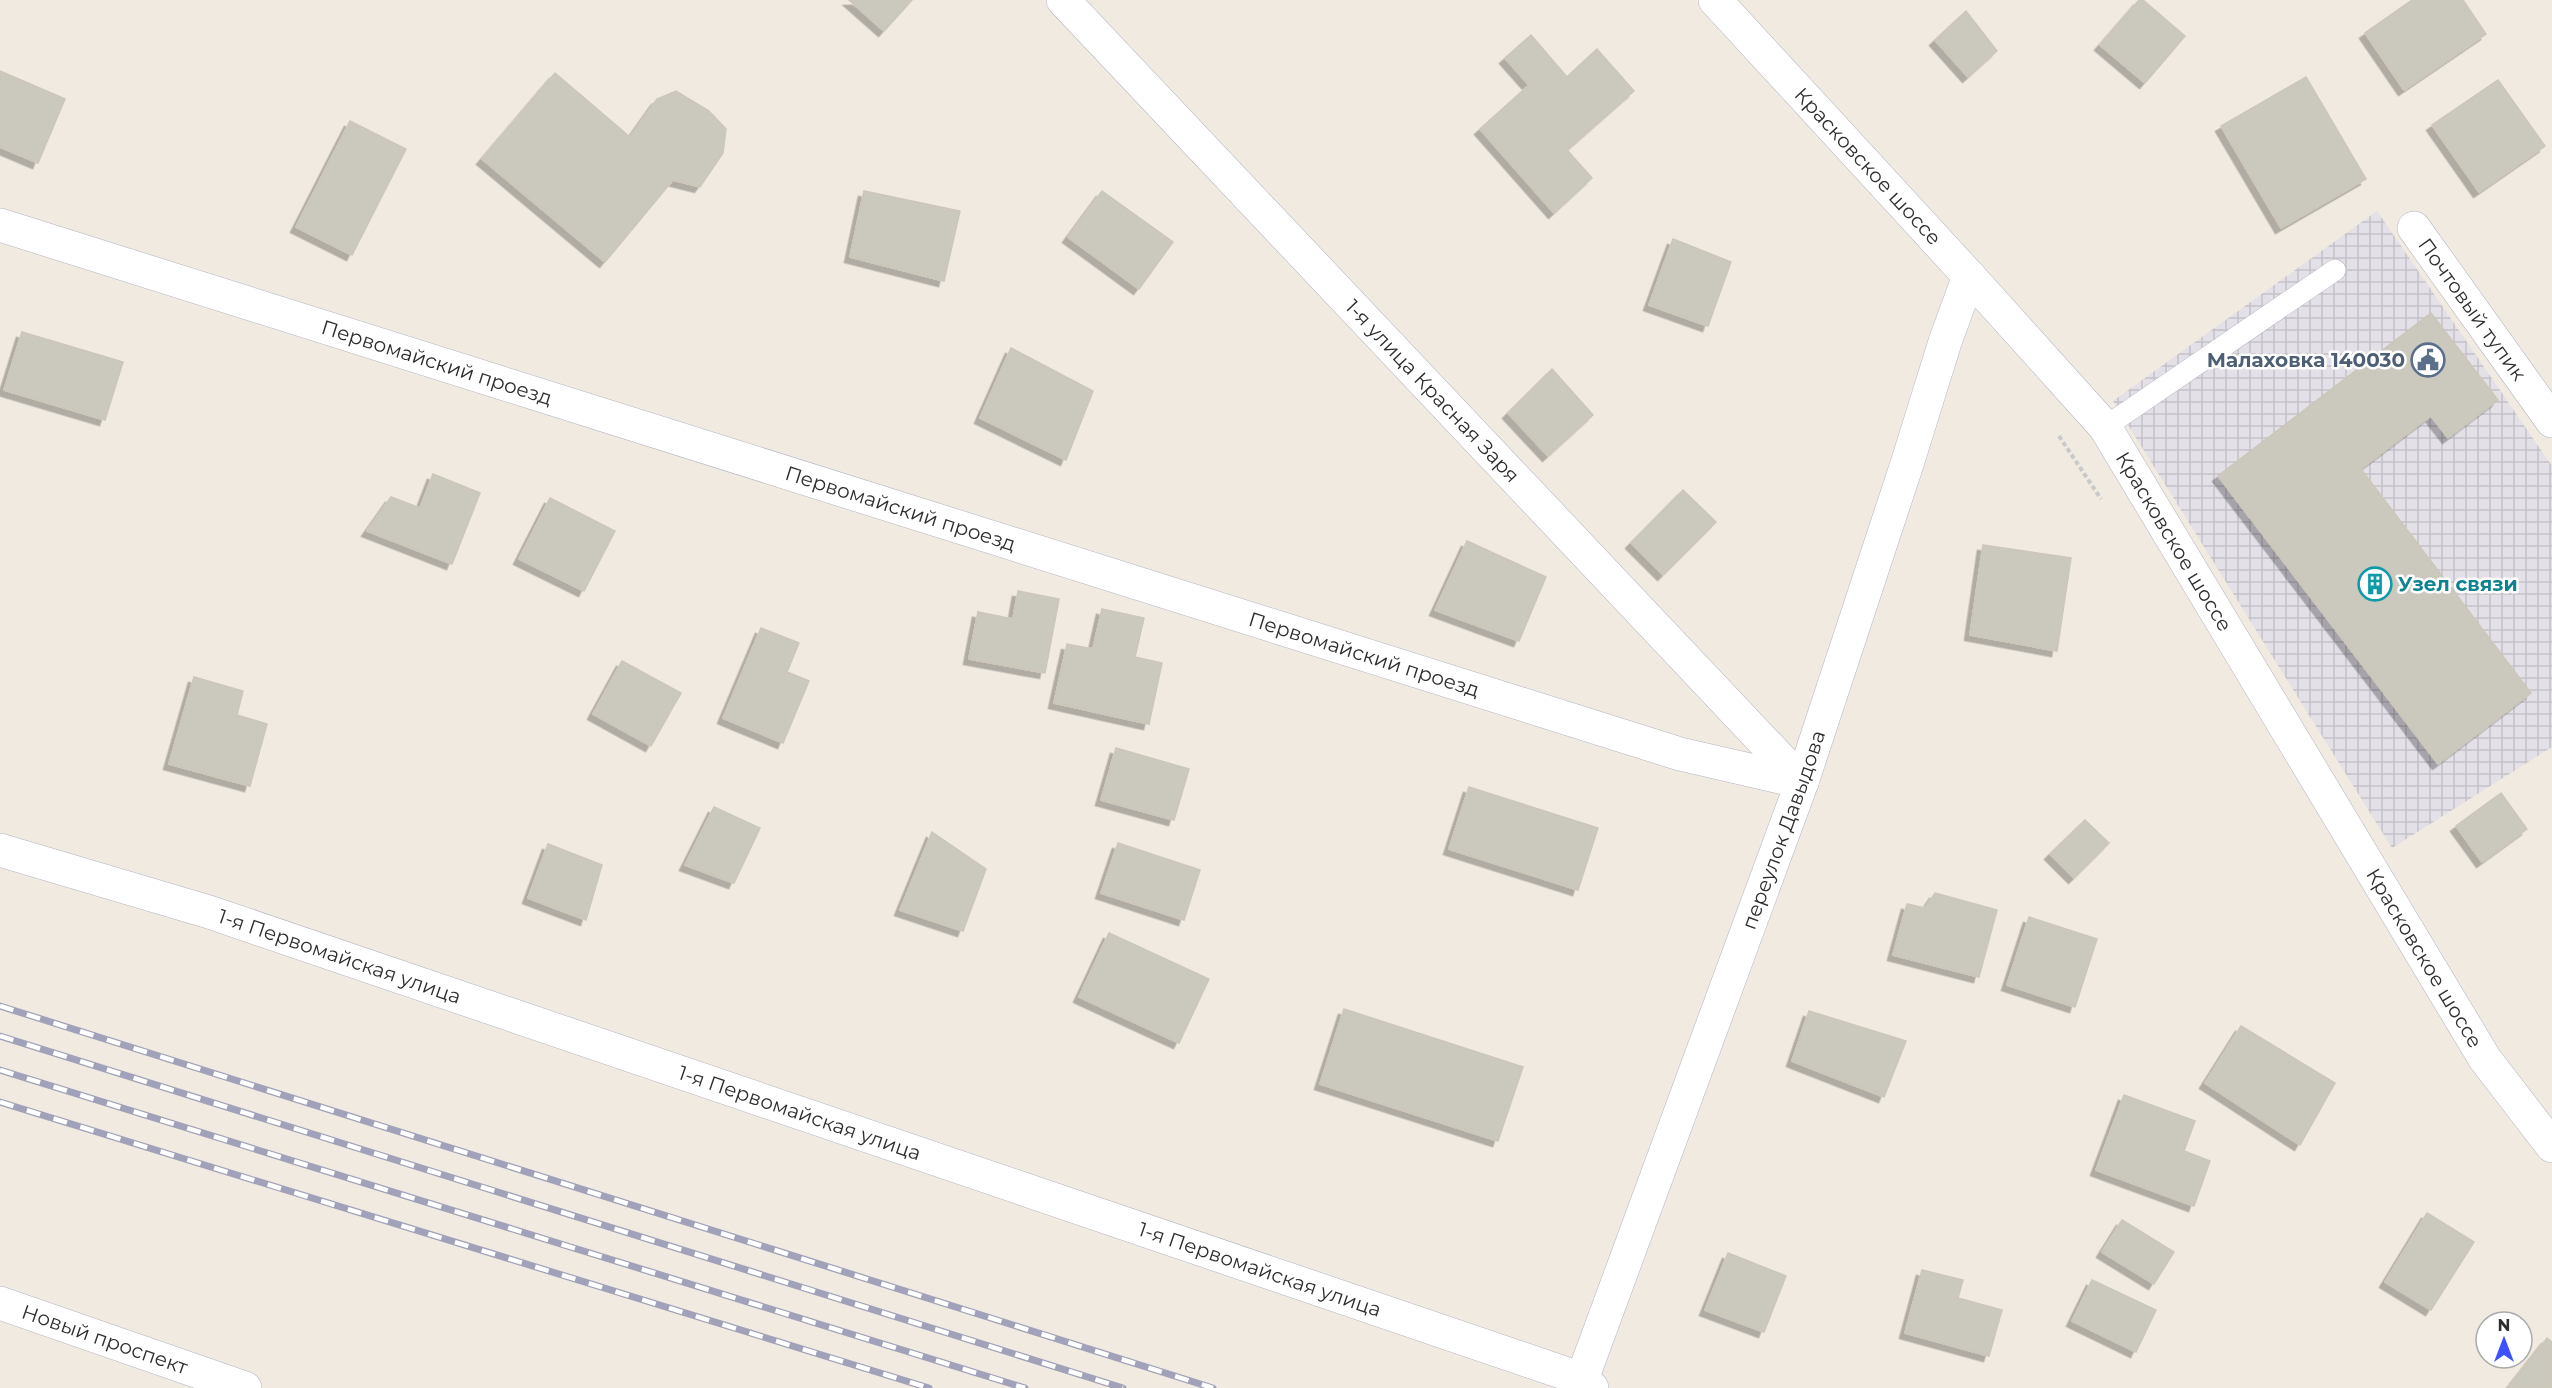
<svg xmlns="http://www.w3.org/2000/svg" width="2552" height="1388" font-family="Montserrat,sans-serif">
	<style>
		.industrial { fill: url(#industrial-grid) }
		.building { fill: #cbc8be; stroke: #ccc7b8; stroke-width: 1.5; filter: url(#shadow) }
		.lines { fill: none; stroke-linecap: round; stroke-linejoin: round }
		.lane-casing { stroke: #b3b4c2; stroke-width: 22 }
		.street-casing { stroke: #b3b4c2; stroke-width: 34 }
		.secondary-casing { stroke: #b3b4c2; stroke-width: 34 }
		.path { stroke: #c9c9c9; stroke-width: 4; stroke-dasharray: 4.5 3; stroke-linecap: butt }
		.lane { stroke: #fff; stroke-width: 21 }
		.street { stroke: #fff; stroke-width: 33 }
		.secondary { stroke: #fff; stroke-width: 33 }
		.rail-casing { stroke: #a1a2b9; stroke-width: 7 }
		.rail { stroke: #fff; stroke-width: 4.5; stroke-dasharray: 14; stroke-linecap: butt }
		.labels { text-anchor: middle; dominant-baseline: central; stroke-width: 5; stroke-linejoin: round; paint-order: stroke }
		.street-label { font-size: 20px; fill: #2e2e2e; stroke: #fff }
		.service-label { font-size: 20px; font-weight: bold; fill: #4e5e75; stroke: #fff; text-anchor: end }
		.culture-label { font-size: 20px; font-weight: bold; fill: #0d838f; stroke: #fff; text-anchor: start }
	</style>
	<defs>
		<pattern id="industrial-grid" width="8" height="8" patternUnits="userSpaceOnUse" patternTransform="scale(1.5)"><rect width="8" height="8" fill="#e3e0e8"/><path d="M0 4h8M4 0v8" fill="none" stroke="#c3c0c7"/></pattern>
		<filter id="shadow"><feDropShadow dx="-5.5" dy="5.5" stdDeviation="0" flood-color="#0004"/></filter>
	</defs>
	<rect width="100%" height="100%" fill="#f0eae0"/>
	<path class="industrial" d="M2377 211 2552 466V747L2392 848 2113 401Z"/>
	<g class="building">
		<path d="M849 0H912L884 31Z"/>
		<path d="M2139 0H2143L2185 36 2145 83 2100 45Z"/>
		<path d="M2412 0H2463L2486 34 2404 90 2365 33Z"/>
		<path d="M1966 11 1997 51 1968 77 1935 40Z"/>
		<path d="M1531 35 1567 77 1597 49 1634 91 1567 150 1592 178 1554 213 1480 129 1529 85 1505 58Z"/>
		<path d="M0 71 65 99 38 163 0 147Z"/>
		<path d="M555 73 630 137 657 99 676 91 709 111 726 129 723 153 700 187 673 180 605 262 482 159Z"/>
		<path d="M2306 77 2366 179 2281 228 2221 126Z"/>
		<path d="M2498 80 2545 146 2479 192 2432 125Z"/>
		<path d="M350 121 406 149 352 255 296 227Z"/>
		<path d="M864 191 960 211 944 281 850 257Z"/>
		<path d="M1102 191 1173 242 1139 289 1068 237Z"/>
		<path d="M1673 239 1731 262 1708 326 1649 305Z"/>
		<path d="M2431 313 2498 400 2448 438 2431 416 2361 469 2531 693 2438 764 2218 476Z"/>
		<path d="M22 332 123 362 105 420 4 390Z"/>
		<path d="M1011 348 1093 391 1066 460 980 418Z"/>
		<path d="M1552 369 1593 415 1548 456 1508 413Z"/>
		<path d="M433 474 480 493 452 564 367 531 391 497 420 508Z"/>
		<path d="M1683 490 1716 522 1663 575 1631 543Z"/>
		<path d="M550 498 615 531 584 591 519 559Z"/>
		<path d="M1467 541 1546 577 1519 641 1435 610Z"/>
		<path d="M1983 545 2071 558 2057 651 1970 635Z"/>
		<path d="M1018 591 1059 599 1045 673 969 659 978 612 1013 619Z"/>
		<path d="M1102 609 1144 618 1135 657 1162 663 1149 724 1054 703 1067 644 1093 649Z"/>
		<path d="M761 628 799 643 787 672 809 681 783 743 723 718Z"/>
		<path d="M622 661 681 693 651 746 593 714Z"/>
		<path d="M194 677 243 691 237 715 267 724 250 786 169 764Z"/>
		<path d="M1116 748 1189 769 1174 820 1101 800Z"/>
		<path d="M1469 787 1598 828 1578 890 1449 849Z"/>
		<path d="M2501 793 2527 829 2482 862 2456 826Z"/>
		<path d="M714 807 760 828 734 883 685 865Z"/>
		<path d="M2085 820 2109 843 2074 878 2050 854Z"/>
		<path d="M932 832 986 869 963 931 900 910Z"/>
		<path d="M1118 843 1200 870 1184 920 1101 893Z"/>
		<path d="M548 844 602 865 586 920 528 898Z"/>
		<path d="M1935 893 1997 910 1979 977 1893 955 1907 904 1925 908Z"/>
		<path d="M2029 917 2097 939 2075 1007 2007 985Z"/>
		<path d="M1109 933 1209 979 1179 1043 1079 997Z"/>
		<path d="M1344 1009 1523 1067 1498 1141 1320 1084Z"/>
		<path d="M1809 1011 1906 1041 1884 1097 1792 1061Z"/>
		<path d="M2241 1026 2335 1083 2300 1145 2205 1083Z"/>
		<path d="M2124 1095 2195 1121 2184 1151 2210 1161 2194 1206 2096 1170Z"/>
		<path d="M2427 1213 2474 1242 2431 1310 2385 1282Z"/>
		<path d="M2122 1220 2174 1252 2154 1284 2102 1252Z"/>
		<path d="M1728 1253 1786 1276 1764 1332 1705 1310Z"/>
		<path d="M1922 1270 1963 1280 1958 1298 2002 1310 1989 1356 1905 1333Z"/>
		<path d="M2092 1280 2156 1310 2136 1352 2072 1321Z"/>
		<path d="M2547 1338 2552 1342V1388H2508Z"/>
	</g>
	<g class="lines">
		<g class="lane-casing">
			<path id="lane" d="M2105 427 2335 270"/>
		</g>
		<g class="street-casing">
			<g id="street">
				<path id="s1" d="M1063 0 1802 782"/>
				<path id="s2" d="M0 225 1680 754 1802 782"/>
				<path id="s3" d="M2414 228 2552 421"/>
				<path id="s4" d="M0 850 209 912 1582 1379 1592 1388"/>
				<path id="s5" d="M0 1303 245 1388"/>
				<path id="s6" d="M1582 1379 1802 782 1907 464 1945 342 1969 276"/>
			</g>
		</g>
		<g class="secondary-casing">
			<g id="secondary">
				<path id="s7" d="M1715 0 1969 276 2105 427 2485 1059 2552 1146"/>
			</g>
		</g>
		<path class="path" d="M2059 436 2101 499"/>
		<use href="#lane" class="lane"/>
		<use href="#street" class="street"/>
		<use href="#secondary" class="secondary"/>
		<g class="rail-casing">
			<g id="rail">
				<path d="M0 1006 1213 1388"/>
				<path d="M0 1036 1123 1388"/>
				<path d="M0 1070 1025 1388"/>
				<path d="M0 1102 929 1388"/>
			</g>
		</g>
		<use href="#rail" class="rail"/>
	</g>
	<defs>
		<g id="civic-ring" transform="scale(1.725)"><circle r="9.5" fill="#fff" stroke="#5c6f8a" stroke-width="1.5"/><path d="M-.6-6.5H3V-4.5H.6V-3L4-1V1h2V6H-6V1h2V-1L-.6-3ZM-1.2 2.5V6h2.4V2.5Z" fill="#5c6f8a"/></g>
		<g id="building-ring" transform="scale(1.725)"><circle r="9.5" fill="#fff" stroke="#0f9aa8" stroke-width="1.5"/><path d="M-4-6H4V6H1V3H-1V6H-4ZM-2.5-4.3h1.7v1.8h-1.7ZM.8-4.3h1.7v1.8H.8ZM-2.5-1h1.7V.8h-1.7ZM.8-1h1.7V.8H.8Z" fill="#0f9aa8"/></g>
	</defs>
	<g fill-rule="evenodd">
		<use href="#civic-ring" x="2428" y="360"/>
		<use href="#building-ring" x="2375" y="584"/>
	</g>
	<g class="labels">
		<g class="street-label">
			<text stroke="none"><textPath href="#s7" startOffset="226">Красковское шоссе</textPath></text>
			<text stroke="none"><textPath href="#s3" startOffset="100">Почтовый тупик</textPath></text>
			<text stroke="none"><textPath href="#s2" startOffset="458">Первомайский проезд</textPath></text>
			<text stroke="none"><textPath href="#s1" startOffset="538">1-я улица Красная Заря</textPath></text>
			<text stroke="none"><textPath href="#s2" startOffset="944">Первомайский проезд</textPath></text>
			<text stroke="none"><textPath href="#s7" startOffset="712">Красковское шоссе</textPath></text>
			<text stroke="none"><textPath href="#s2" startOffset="1430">Первомайский проезд</textPath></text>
			<text stroke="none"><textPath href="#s6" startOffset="585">переулок Давыдова</textPath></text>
			<text stroke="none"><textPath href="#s4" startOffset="356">1-я Первомайская улица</textPath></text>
			<text stroke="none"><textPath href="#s7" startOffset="1198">Красковское шоссе</textPath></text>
			<text stroke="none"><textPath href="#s4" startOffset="842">1-я Первомайская улица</textPath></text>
			<text stroke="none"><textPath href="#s4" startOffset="1328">1-я Первомайская улица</textPath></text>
			<text stroke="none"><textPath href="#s5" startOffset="111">Новый проспект</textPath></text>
		</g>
		<g class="service-label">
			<text x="2405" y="360">Малаховка 140030</text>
		</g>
		<g class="culture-label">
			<text x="2398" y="584">Узел связи</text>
		</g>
	</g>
	<g transform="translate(2504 1340)"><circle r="28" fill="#ffffff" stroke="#ababab" stroke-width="1.5"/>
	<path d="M0-4.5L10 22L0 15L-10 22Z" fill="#3d51ff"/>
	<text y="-9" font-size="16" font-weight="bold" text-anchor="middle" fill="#2e2e2e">N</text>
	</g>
</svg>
